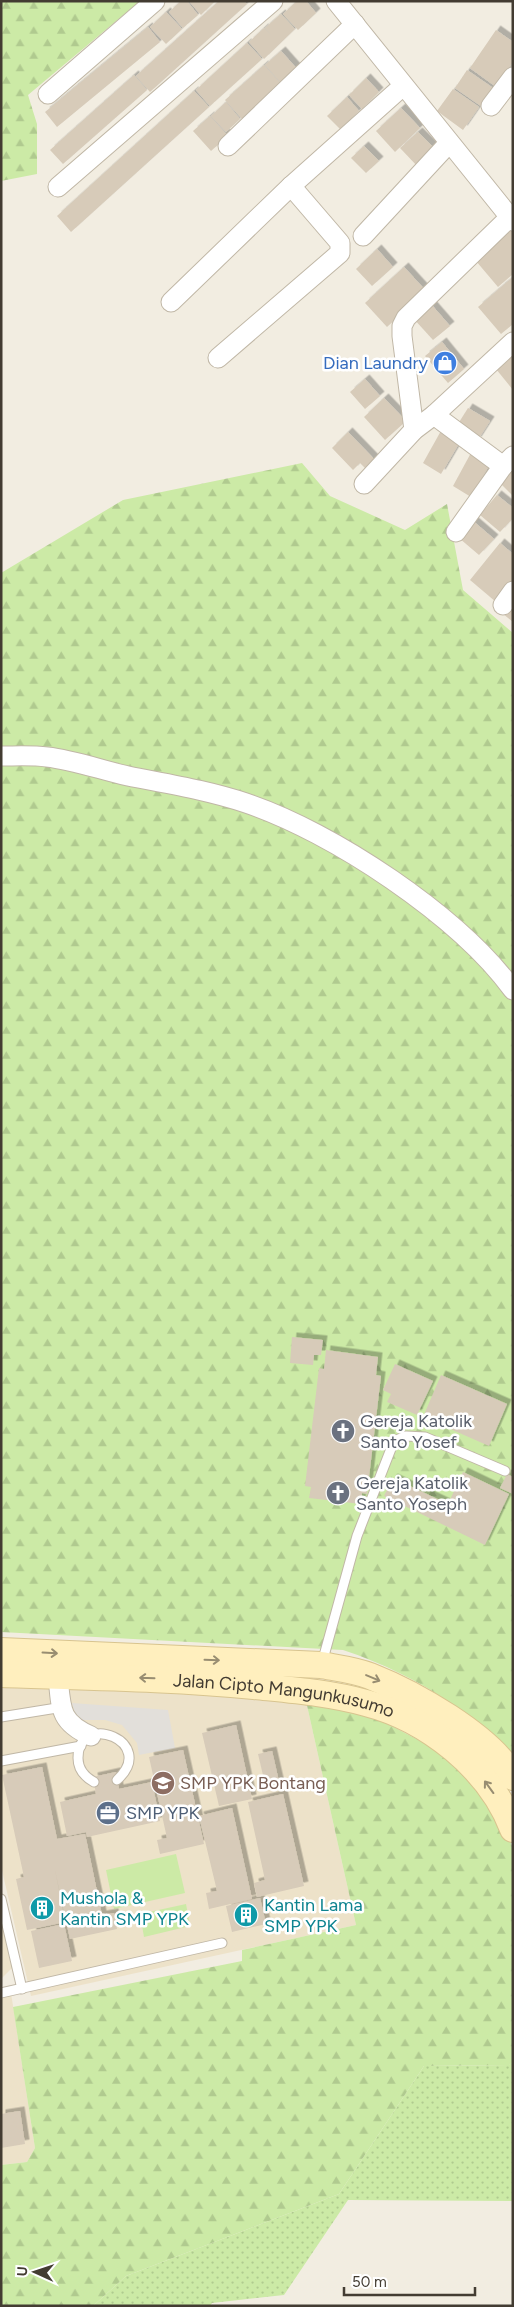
<svg xmlns="http://www.w3.org/2000/svg" width="514" height="2307" font-family="Figtree,sans-serif">
	<style>
		.education { fill: #ede2c9 }
		.grass { fill: url(#grass-dots) }
		.forest { fill: url(#forest-firs) }
		.garden { fill: #cceaa6 }
		.parking { fill: #e2dfda }
		.building { fill: #d7cbb9; filter: url(#shadow) }
		.lines { fill: none; stroke-linecap: round; stroke-linejoin: round }
		.lane-casing { stroke: #c0b7a6; stroke-width: 11 }
		.street-casing { stroke: #c0b7a6; stroke-width: 21 }
		.secondary-casing { stroke: #d8c48f; stroke-width: 28 }
		.lane { stroke: #fff; stroke-width: 9 }
		.street { stroke: #fff; stroke-width: 19 }
		.secondary { stroke: #ffefbe; stroke-width: 26 }
		.oneway { stroke: #988d71 }
		.labels { text-anchor: middle; dominant-baseline: central; stroke-width: 5; stroke-linejoin: round; paint-order: stroke }
		.shop-label { font-size: 18px; fill: #366cbe; stroke: #fff; text-anchor: end }
		.worship-label { font-size: 18px; fill: #5b616d; stroke: #fff; text-anchor: start }
		.street-label { font-size: 18px; fill: #433c32; stroke: #fff }
		.education-label { font-size: 18px; fill: #785e54; stroke: #fff; text-anchor: start }
		.service-label { font-size: 18px; fill: #4e5e75; stroke: #fff; text-anchor: start }
		.culture-label { font-size: 18px; fill: #0d838f; stroke: #fff; text-anchor: start }
	</style>
	<defs>
		<pattern id="grass-dots" width="8" height="8" patternUnits="userSpaceOnUse" patternTransform="scale(1.25)"><rect width="8" height="8" fill="#cceaa6"/><path d="M2 2h.1M6 6h.1" fill="none" stroke="#b0ca8f" stroke-width="1.8" stroke-linecap="round"/></pattern>
		<pattern id="forest-firs" width="22" height="20" patternUnits="userSpaceOnUse" patternTransform="scale(1.25)"><rect width="22" height="20" fill="#cceaa6"/><path d="M5 1l3.5 6h-7zM16 11l3.5 6h-7z" fill="#b0ca8f"/></pattern>
		<filter id="shadow"><feDropShadow dx="4.5" dy="-4.5" stdDeviation="0" flood-color="#0004"/></filter>
	</defs>
	<rect width="100%" height="100%" fill="#f2ede1"/>
	<g class="education">
		<path d="M1 1682 306 1701 356 1925 31 1996 1 1866Z"/>
		<path d="M1 1916 13 1967 1 1979Z"/>
		<path d="M11 1993 35 2148 27 2162 1 2165V1995Z"/>
	</g>
	<path class="grass" d="M513 2063V2201L348 2200 284 2295 212 2303 210 2306H93L126 2276 339 2194 424 2066 508 2065Z"/>
	<g class="forest">
		<path d="M1 1H140L28 95 37 124V174L1 181Z"/>
		<path d="M302 463 330 496 405 530 447 504 463 590 513 633V1760C493 1742 474 1721 453 1705 420 1681 382 1663 343 1650L1 1632V573L123 500Z"/>
		<path d="M306 1701 378 1719 430 1746 480 1787 504 1825 513 1849V2063L509 2065 424 2066 339 2194 126 2276 93 2306H1V2165L27 2162 35 2148 13 2007 242 1961V1950L356 1925Z"/>
	</g>
	<g class="garden">
		<path d="M176 1854 185 1893 114 1909 106 1870Z"/>
		<path d="M186 1904 190 1926 144 1937 140 1914Z"/>
	</g>
	<path class="parking" d="M72 1703 168 1710 175 1748 139 1755 137 1743 122 1725 105 1720H77Z"/>
	<g class="building">
		<path d="M181 1H187L198 15 183 28 169 12Z"/>
		<path d="M189 1H213L214 2 201 15Z"/>
		<path d="M219 1H244L247 4 150 92 136 76Z"/>
		<path d="M297 1H306L316 13 298 30 283 14Z"/>
		<path d="M166 12 182 29 166 44 150 27Z"/>
		<path d="M281 14 295 29 264 59 249 42 264 28 271 35 265 28Z"/>
		<path d="M148 27 160 42 57 127 45 112Z"/>
		<path d="M496 30 513 42V62L495 86 470 68Z"/>
		<path d="M247 43 262 59 210 106 196 90Z"/>
		<path d="M281 51 297 69 281 83 265 65Z"/>
		<path d="M264 65 283 86 244 121 225 100Z"/>
		<path d="M467 70 493 88 481 106 455 88Z"/>
		<path d="M134 75 147 90 63 164 50 150Z"/>
		<path d="M366 78 379 92 362 109 349 95Z"/>
		<path d="M453 89 479 107 463 130 437 111Z"/>
		<path d="M194 91 209 107 71 232 57 216Z"/>
		<path d="M347 97 359 111 340 129 327 116Z"/>
		<path d="M226 102 240 119 226 132 211 116Z"/>
		<path d="M401 108 420 128 395 152 376 131Z"/>
		<path d="M210 116 228 136 211 151 193 131Z"/>
		<path d="M418 132 437 151 419 168 400 148Z"/>
		<path d="M364 146 379 161 366 173 351 158Z"/>
		<path d="M513 229V274L498 287 476 261Z"/>
		<path d="M377 249 393 267 372 286 356 269Z"/>
		<path d="M404 267 426 291 387 327 365 303Z"/>
		<path d="M513 277V324L501 334 478 307Z"/>
		<path d="M430 303 450 326 433 340 413 318Z"/>
		<path d="M442 342 464 369 448 383 425 356Z"/>
		<path d="M513 355V390L496 369Z"/>
		<path d="M365 379 380 396 365 409 350 392Z"/>
		<path d="M384 398 406 421 385 440 364 417Z"/>
		<path d="M468 408 490 421 477 441 456 427Z"/>
		<path d="M442 429 461 440 441 474 423 463Z"/>
		<path d="M348 432 376 461 367 470 360 463 353 470 332 448Z"/>
		<path d="M472 451 491 462 471 497 453 486Z"/>
		<path d="M513 467V496L499 482Z"/>
		<path d="M497 495 513 508V518L500 532 480 515Z"/>
		<path d="M473 521 494 539 479 555 459 538Z"/>
		<path d="M500 543 513 554V582L496 602 470 580Z"/>
		<path d="M513 603V622L503 614Z"/>
		<path d="M292 1337 323 1340 321 1355H314L313 1365 290 1363Z"/>
		<path d="M326 1350 378 1357 376 1375 381 1376 367 1494 362 1493 361 1504 309 1498 311 1487 305 1486 319 1368 324 1369Z"/>
		<path d="M395 1364 433 1381 417 1415 387 1402 391 1394 383 1390Z"/>
		<path d="M441 1375 507 1404 489 1446 423 1417Z"/>
		<path d="M463 1472 509 1494 485 1545 384 1496 393 1478 448 1504Z"/>
		<path d="M507 1474 513 1477V1494L500 1488Z"/>
		<path d="M236 1725 252 1799 219 1806 202 1733Z"/>
		<path d="M183 1750 204 1844 160 1854 157 1840 167 1838 149 1757Z"/>
		<path d="M272 1751 280 1786 266 1788 258 1754Z"/>
		<path d="M42 1767 57 1839 85 1834 102 1915 114 1913 117 1929 70 1939 55 1870 65 1922 27 1930 16 1879 24 1877 2 1775Z"/>
		<path d="M116 1772 119 1789 152 1782 160 1821 87 1837 86 1832 67 1836 60 1802 96 1794 93 1777Z"/>
		<path d="M283 1794 304 1886 257 1897 254 1883 265 1880 248 1802Z"/>
		<path d="M232 1808 252 1899 209 1909 206 1893 217 1891 199 1816Z"/>
		<path d="M260 1898 266 1924 232 1932 226 1906Z"/>
		<path d="M64 1924 72 1961 39 1968 31 1931Z"/>
		<path d="M20 2111 25 2144 1 2148V2114Z"/>
	</g>
	<g class="lines">
		<g class="lane-casing">
			<g id="lane">
				<path d="M322 1663 357 1536 394 1441 406 1436 425 1437 505 1471"/>
				<path d="M1 1717 63 1707"/>
				<path d="M1 1761 81 1746"/>
				<path d="M94 1782C85 1777 78 1770 78 1758 78 1710 159 1742 117 1780"/>
				<path d="M1 1899 22 1989"/>
				<path d="M1 1993 222 1943"/>
			</g>
		</g>
		<g class="street-casing">
			<g id="street">
				<path d="M336 1 513 221"/>
				<path d="M48 94 155 1"/>
				<path d="M491 106 513 77"/>
				<path d="M228 146 355 24"/>
				<path d="M58 187 273 1"/>
				<path d="M363 236 449 143"/>
				<path d="M171 302 291 186 403 86"/>
				<path d="M218 358 340 253V243L291 186"/>
				<path d="M434 415 503 466"/>
				<path d="M414 430 402 336V326L406 318 510 217"/>
				<path d="M364 484 414 430 434 415 513 342"/>
				<path d="M456 532 503 466 513 456"/>
				<path d="M503 605 513 591"/>
				<path d="M1 756C16 756 32 755 47 757 74 760 101 770 128 776 168 784 207 790 246 803 333 832 459 916 513 990"/>
				<path d="M58 1676C61 1708 59 1722 91 1736"/>
			</g>
		</g>
		<g class="secondary-casing">
			<g id="secondary">
				<path d="M1 1651 321 1665C337 1668 355 1670 370 1676 413 1693 490 1736 513 1777"/>
				<path id="s1" d="M1 1674C86 1677 170 1678 254 1686 292 1690 330 1693 366 1703 428 1719 490 1768 513 1829"/>
			</g>
		</g>
		<use href="#lane" class="lane"/>
		<use href="#street" class="street"/>
		<use href="#secondary" class="secondary"/>
	</g>
	<defs><path id="oneway-shaft" d="M-6 0H5M1.5-3L5.5 0L1.5 3" fill="none" stroke-width="1.6" stroke-linecap="round" stroke-linejoin="round" transform="scale(1.25)"/></defs>
	<g class="oneway">
		<use href="#oneway-shaft" transform="translate(50 1653) rotate(3)"/>
		<use href="#oneway-shaft" transform="translate(212 1660) rotate(2)"/>
		<use href="#oneway-shaft" transform="translate(147 1678) rotate(-178)"/>
		<use href="#oneway-shaft" transform="translate(373 1678) rotate(23)"/>
		<use href="#oneway-shaft" transform="translate(489 1787) rotate(-126)"/>
	</g>
	<defs>
		<g id="shop-disc" transform="scale(1.25)"><circle r="9.5" fill="#3f7fe0" stroke="#fff"/><path d="M-5-2.5h2.3a2.7 3.5 0 0 1 5.4 0H5L5.5 6h-11ZM-1.5-2.5h3a1.5 2.3 0 0 0-3 0Z" fill="#fff"/></g>
		<g id="church-disc" transform="scale(1.25)"><circle r="9.5" fill="#6b7280" stroke="#fff"/><path d="M-1.2-6h2.4v3.5h3.3v2.4h-3.3V6h-2.4V-.1h-3.3v-2.4h3.3Z" fill="#fff"/></g>
		<g id="school-disc" transform="scale(1.25)"><circle r="9.5" fill="#8d6e63" stroke="#fff"/><path d="M0-5L7-2L0 1L-7-2ZM-4 1L0 2.5L4 1V4Q0 6-4 4Z" fill="#fff"/></g>
		<g id="office-disc" transform="scale(1.25)"><circle r="9.5" fill="#5c6f8a" stroke="#fff"/><path d="M-6-3h4V-5.5h4V-3h4V5H-6ZM-1-4.5V-3h2v-1.5ZM-6 0V1H6V0Z" fill="#fff"/></g>
		<g id="building-disc" transform="scale(1.25)"><circle r="9.5" fill="#0f9aa8" stroke="#fff"/><path d="M-4-6H4V6H1V3H-1V6H-4ZM-2.5-4.3h1.7v1.8h-1.7ZM.8-4.3h1.7v1.8H.8ZM-2.5-1h1.7V.8h-1.7ZM.8-1h1.7V.8H.8Z" fill="#fff"/></g>
	</defs>
	<g fill-rule="evenodd">
		<use href="#shop-disc" x="445" y="363"/>
		<use href="#church-disc" x="343" y="1431"/>
		<use href="#church-disc" x="338" y="1493"/>
		<use href="#school-disc" x="163" y="1783"/>
		<use href="#office-disc" x="108" y="1813"/>
		<use href="#building-disc" x="42" y="1908"/>
		<use href="#building-disc" x="246" y="1915"/>
	</g>
	<g class="labels">
		<g class="shop-label">
			<text x="428" y="363">Dian Laundry</text>
		</g>
		<g class="worship-label">
			<text x="360" y="1421">Gereja Katolik<tspan x="360" dy="21">Santo Yosef</tspan></text>
			<text x="356" y="1483">Gereja Katolik<tspan x="356" dy="21">Santo Yoseph</tspan></text>
		</g>
		<g class="street-label">
			<text stroke="none"><textPath href="#s1" startOffset="284">Jalan Cipto Mangunkusumo</textPath></text>
		</g>
		<g class="education-label">
			<text x="180" y="1783">SMP YPK Bontang</text>
		</g>
		<g class="service-label">
			<text x="126" y="1813">SMP YPK</text>
		</g>
		<g class="culture-label">
			<text x="60" y="1898">Mushola &amp;<tspan x="60" dy="21">Kantin SMP YPK</tspan></text>
			<text x="264" y="1905">Kantin Lama<tspan x="264" dy="21">SMP YPK</tspan></text>
		</g>
	</g>
	<rect width="514" height="2307" fill="none" stroke="#433c32" stroke-width="5"/>
	<g transform="translate(35 2272) rotate(273)" stroke="#ffffff" stroke-width="4" paint-order="stroke">
	<path d="M0-4L9 19L0 12L-9 19Z" fill="#433c32"/>
	<text y="-8" font-size="14" font-weight="bold" text-anchor="middle" fill="#433c32">U</text>
	</g>
	<path d="M344 2287v8h131v-8" fill="none" stroke="#433c32" stroke-width="2.5"/>
	<text x="352" y="2287" font-size="15" fill="#433c32" stroke="#ffffff" stroke-width="4" paint-order="stroke">50 m</text>
</svg>
